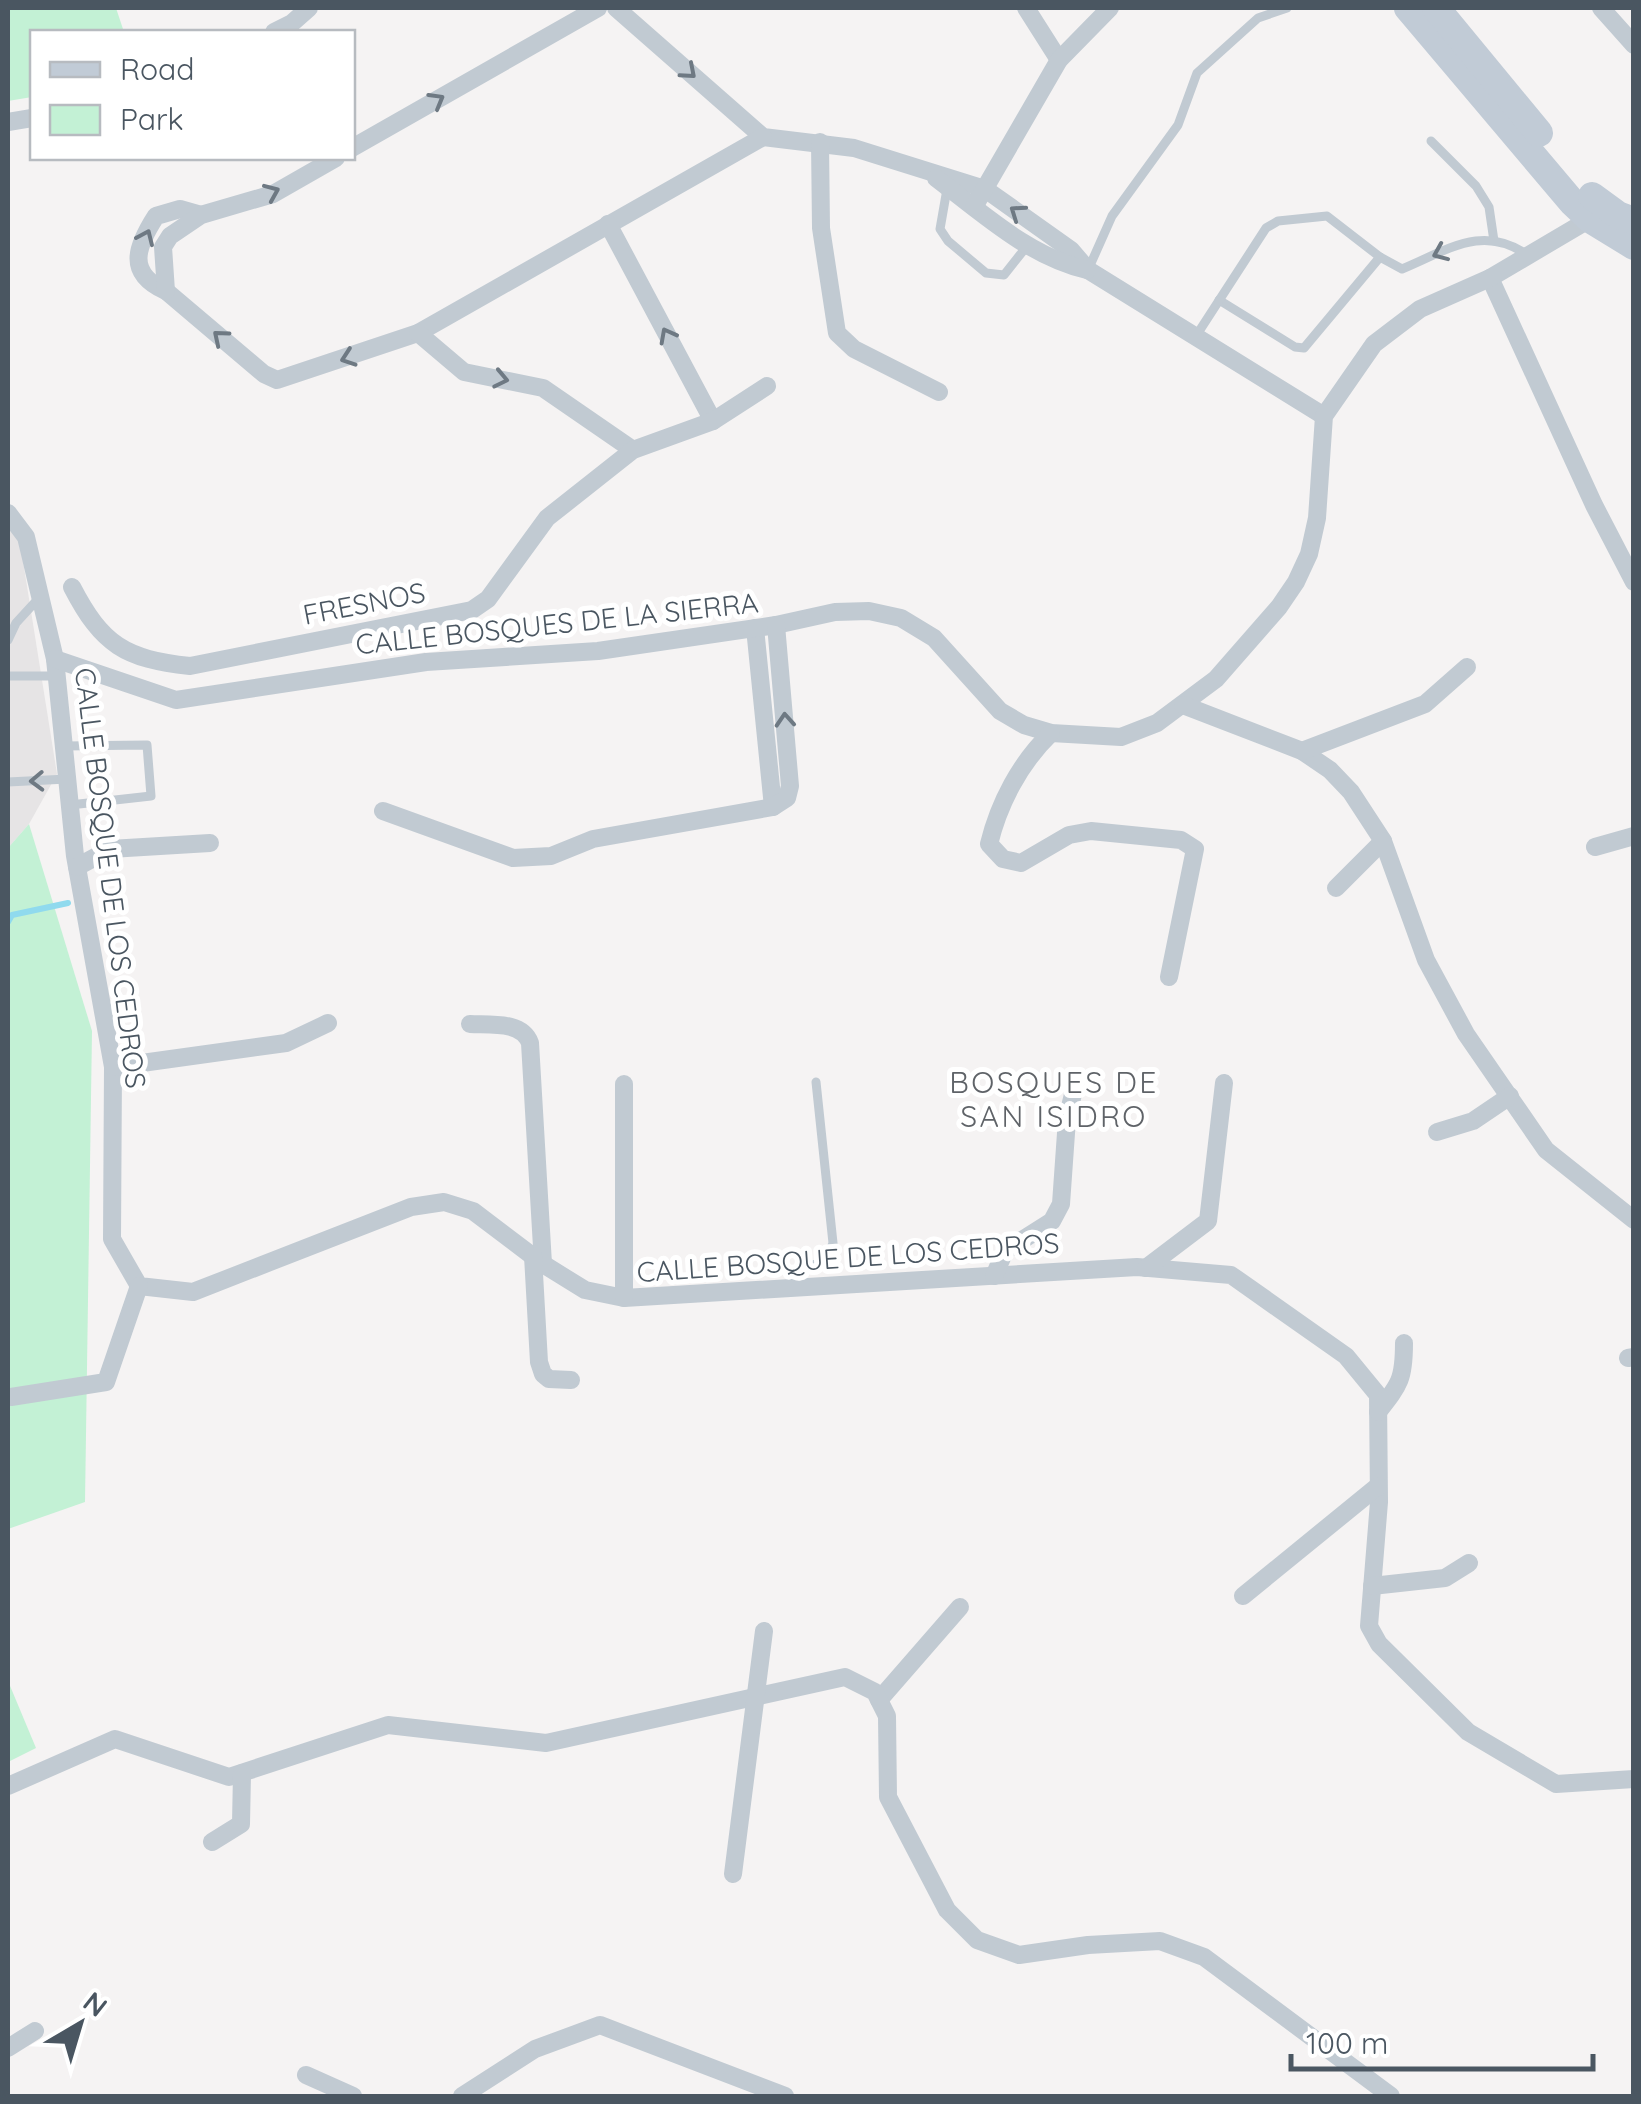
<svg xmlns="http://www.w3.org/2000/svg" width="1641" height="2104" font-family="Quicksand,sans-serif">
	<style>
		.education { fill: #e6e4e5 }
		.green { fill: #c3f1d5 }
		.lines { fill: none; stroke-linecap: round; stroke-linejoin: round }
		.stream { stroke: #90daee; stroke-width: 6 }
		.service { stroke: #c1cad2; stroke-width: 9 }
		.minor { stroke: #c1cad2; stroke-width: 18 }
		.secondary { stroke: #c1cbd6; stroke-width: 28 }
		.oneway { stroke: #6e7983 }
		.labels { text-anchor: middle; dominant-baseline: central; stroke-width: 10; stroke-linejoin: round; paint-order: stroke }
		.street-label { font-size: 28px; fill: #4a5661; stroke: #fff }
		.neighbourhood-label { font-size: 30px; letter-spacing: 2.5px; fill: #5f6368; stroke: #fff }
	</style>
	<rect width="100%" height="100%" fill="#f5f3f3"/>
	<path class="education" d="M8 522 19 536 57 774 29 824 8 848Z"/>
	<g class="green">
		<path d="M8 8H116L124 32H32V97L8 101Z"/>
		<path d="M29 824 92 1031 85 1502 8 1529V848Z"/>
		<path d="M8 1681 36 1748 8 1762Z"/>
	</g>
	<g class="lines">
		<path class="stream" d="M8 922 12 915 68 903"/>
		<g class="service">
			<path d="M1431 141 1476 186 1489 207 1494 241"/>
			<path d="M947 189 940 229 948 241 986 273 1004 275 1027 246"/>
			<path d="M1088 270 1112 216 1178 125 1197 73 1258 18 1287 8"/>
			<path d="M1219 300 1295 347 1304 348 1380 257"/>
			<path d="M1196 336 1266 228 1278 221 1327 216 1380 257 1402 269C1448 250 1483 223 1529 256"/>
			<path d="M8 640 16 623 38 599"/>
			<path d="M8 676H57"/>
			<path d="M64 746 147 745 151 796 70 805"/>
			<path d="M8 782 67 779"/>
			<path d="M791 1287 792 1273C812 1260 823 1272 833 1243L816 1082"/>
		</g>
		<g class="minor">
			<path d="M616 8 763 137 854 148 985 189 1071 250 1088 270 1324 416"/>
			<path d="M1026 8 1059 60"/>
			<path d="M1601 8 1634 45"/>
			<path d="M274 32 292 23 309 8"/>
			<path d="M8 122 32 118"/>
			<path d="M820 142 821 228 837 333 854 349 939 392"/>
			<path d="M352 148 598 8"/>
			<path d="M936 178C982 213 1030 257 1087 270"/>
			<path d="M974 207 1059 60 1110 8"/>
			<path d="M201 215 180 209 156 216C136 247 126 273 166 291L264 374 277 380 418 333 763 137"/>
			<path d="M608 224 713 421"/>
			<path d="M1490 278 1594 505 1634 582"/>
			<path d="M166 291 163 247 170 236 201 215 273 194 336 158"/>
			<path d="M418 333 464 372 543 388 633 450"/>
			<path d="M8 513 26 537 55 659 75 856 113 1067 112 1239 139 1286 193 1292 411 1207 444 1202 473 1211 543 1264 585 1290 624 1298 1137 1267 1231 1275 1346 1356 1378 1395 1379 1502 1369 1626 1379 1644 1468 1732 1556 1784 1634 1779"/>
			<path d="M72 587C102 645 125 659 190 666L472 610 488 599 547 518 633 450 713 421 767 386"/>
			<path d="M755 628 773 807"/>
			<path d="M55 659 176 700 426 662 598 651 776 625 835 612 869 611 901 618 934 638 1000 711 1024 725 1051 733 1121 737 1157 723 1216 679 1279 607 1296 582 1309 554 1317 518 1324 416 1374 344 1420 309 1490 278 1590 219 1597 212"/>
			<path d="M1183 705 1302 751 1330 770 1351 792 1383 841 1426 960 1466 1034 1546 1150 1634 1220"/>
			<path d="M1051 733C1020 763 999 803 989 844L1003 859 1021 863 1069 835 1091 831 1181 840 1195 849 1169 977"/>
			<path d="M1302 751 1425 704 1467 667"/>
			<path d="M383 811 513 858 551 856 593 839 773 807 787 798 790 786 776 625"/>
			<path d="M1595 847 1634 836"/>
			<path d="M77 867 110 849 210 843"/>
			<path d="M1336 888 1383 841"/>
			<path d="M470 1024C491 1025 522 1021 530 1043L543 1264"/>
			<path d="M113 1067 286 1043 328 1023"/>
			<path d="M624 1084V1298"/>
			<path d="M1437 1132 1473 1121 1510 1096"/>
			<path d="M533 1256 539 1362 543 1374 549 1379 571 1380"/>
			<path d="M1146 1268 1208 1221 1224 1083"/>
			<path d="M994 1276 1005 1251 1052 1221 1061 1204 1067 1119 1075 1086"/>
			<path d="M1628 1358 1634 1357"/>
			<path d="M11 1397 106 1382 139 1286"/>
			<path d="M1378 1412C1400 1384 1404 1379 1404 1343"/>
			<path d="M1372 1586 1445 1578 1469 1563"/>
			<path d="M1243 1596 1378 1486"/>
			<path d="M879 1700 960 1607"/>
			<path d="M8 1786 115 1739 229 1777 388 1725 546 1743 845 1677 875 1692 887 1716 888 1797 947 1910 977 1940 1019 1955 1088 1945 1160 1941 1204 1957 1391 2096"/>
			<path d="M212 1842 241 1824 242 1773"/>
			<path d="M733 1874 764 1631"/>
			<path d="M8 2048 35 2031"/>
			<path d="M306 2075 353 2096"/>
			<path d="M462 2096 535 2049 600 2025 785 2096"/>
		</g>
		<g class="secondary">
			<path d="M1408 8 1572 202 1590 219 1634 246"/>
			<path d="M1436 8 1539 133"/>
			<path d="M1592 196 1618 215 1634 221"/>
		</g>
	</g>
	<defs><path id="oneway-chevron" d="M-2-3.5L2.5 0L-2 3.5" fill="none" stroke-width="1.6" stroke-linecap="round" stroke-linejoin="round" transform="scale(2.5)"/></defs>
	<g class="oneway">
		<use href="#oneway-chevron" transform="translate(689 72) rotate(41)"/>
		<use href="#oneway-chevron" transform="translate(437 100) rotate(-30)"/>
		<use href="#oneway-chevron" transform="translate(272 192) rotate(-23)"/>
		<use href="#oneway-chevron" transform="translate(1017 212) rotate(-145)"/>
		<use href="#oneway-chevron" transform="translate(146 237) rotate(-66)"/>
		<use href="#oneway-chevron" transform="translate(1440 253) rotate(157)"/>
		<use href="#oneway-chevron" transform="translate(667 335) rotate(-118)"/>
		<use href="#oneway-chevron" transform="translate(220 337) rotate(-140)"/>
		<use href="#oneway-chevron" transform="translate(348 358) rotate(161)"/>
		<use href="#oneway-chevron" transform="translate(501 379) rotate(12)"/>
		<use href="#oneway-chevron" transform="translate(785 720) rotate(-94)"/>
		<use href="#oneway-chevron" transform="translate(37 781) rotate(178)"/>
	</g>
	<g class="labels">
		<g class="street-label">
			<text transform="translate(364 603) rotate(-11)">FRESNOS</text>
			<text transform="translate(557 623) rotate(-6)">CALLE BOSQUES DE LA SIERRA</text>
			<text transform="translate(111 878) rotate(83)">CALLE BOSQUE DE LOS CEDROS</text>
			<text transform="translate(848 1257) rotate(-4)">CALLE BOSQUE DE LOS CEDROS</text>
		</g>
		<g class="neighbourhood-label">
			<text x="1054" y="1082">BOSQUES DE<tspan x="1054" dy="34">SAN ISIDRO</tspan></text>
		</g>
	</g>
	<rect width="1641" height="2104" fill="none" stroke="#4a5661" stroke-width="20"/>
	<rect x="30" y="30" width="325" height="130" fill="#ffffff" stroke="#b7bbc0" stroke-width="2.5"/>
	<rect x="50" y="62" width="50" height="15" fill="#c1cbd6" stroke="#b7bbc0" stroke-width="2.5"/>
	<text x="120" y="80" font-size="30" fill="#4a5661">Road</text>
	<rect x="50" y="105" width="50" height="30" fill="#c3f1d5" stroke="#b7bbc0" stroke-width="2.5"/>
	<text x="120" y="130" font-size="30" fill="#4a5661">Park</text>
	<g transform="translate(80 2024) rotate(38)" stroke="#ffffff" stroke-width="8" paint-order="stroke">
	<path d="M0-8L18 38L0 25L-18 38Z" fill="#4a5661"/>
	<text y="-15" font-size="28" font-weight="bold" text-anchor="middle" fill="#4a5661">N</text>
	</g>
	<path d="M1291 2054v15h302v-15" fill="none" stroke="#4a5661" stroke-width="5"/>
	<text x="1306" y="2054" font-size="30" fill="#4a5661" stroke="#ffffff" stroke-width="8" paint-order="stroke">100 m</text>
</svg>
